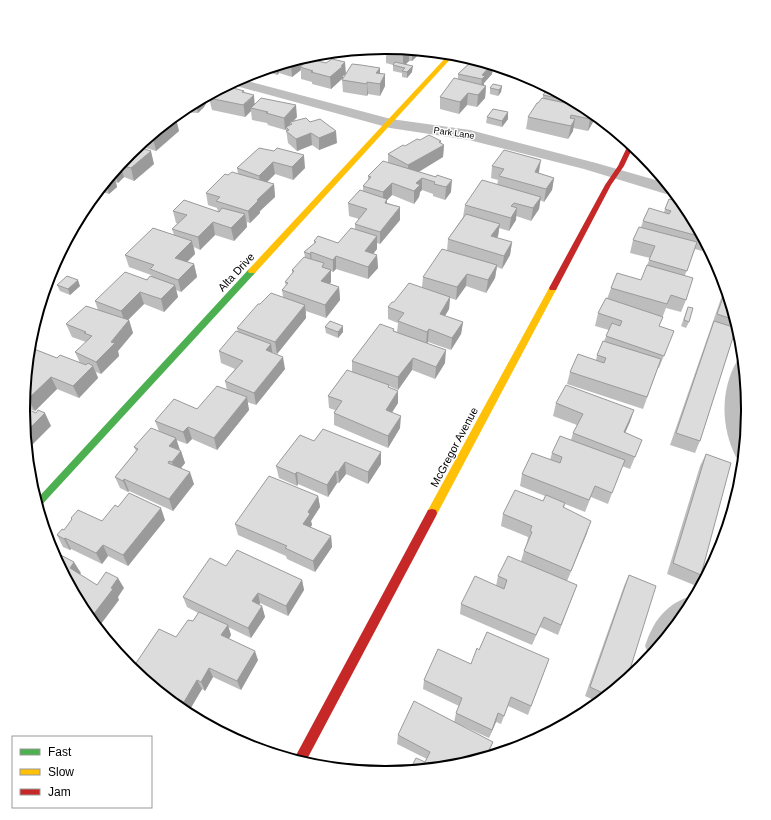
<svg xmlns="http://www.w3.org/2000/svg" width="771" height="820" font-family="Arial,sans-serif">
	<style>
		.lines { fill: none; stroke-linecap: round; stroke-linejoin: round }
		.street { fill: #bebebe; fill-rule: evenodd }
		.fast { fill: #4caf50; fill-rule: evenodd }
		.slow { fill: #ffc107; fill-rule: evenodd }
		.jam { fill: #c62828; fill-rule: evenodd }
		.wall { fill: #bdbdbd }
		.shaded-wall { fill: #9a9a9a }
		.building { fill: #dcdcdc; stroke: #9a9a9a }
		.labels { text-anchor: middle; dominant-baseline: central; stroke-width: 3; stroke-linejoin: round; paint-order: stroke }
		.far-street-label { font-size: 9px; fill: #000; stroke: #fff }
		.street-label { font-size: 11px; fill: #000; stroke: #fff }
		.rim { fill: none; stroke: #000; stroke-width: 2 }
	</style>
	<rect width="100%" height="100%" fill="#fff"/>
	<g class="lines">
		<g class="street">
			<path d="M240 79 391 119 470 130 596 163 666 183 675 194H666L584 169 469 140 390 128 229 84Z"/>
			<path d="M743 359 747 400V423L743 460 736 457C721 428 720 390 737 361Z"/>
			<path d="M688 597 694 599 687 612 651 656 649 655 645 646C653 622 664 606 688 597Z"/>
		</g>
		<path class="fast" d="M252 268 255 269 256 271 255 273 38 509 36 500 249 269Z"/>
		<g class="slow">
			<path d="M449 54H455L255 273H249L248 271 249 269Z"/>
			<path d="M553 285 557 288 436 516 432 517 428 516 427 513 428 510 549 288Z"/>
		</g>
		<g class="jam">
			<path d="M629 143 633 147 624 166 611 185 557 288 556 290H550L549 288 605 185 618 166Z"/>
			<path d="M432 509 436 510 437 513 436 516 305 763 294 759 428 510Z"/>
		</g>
	</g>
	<g class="wall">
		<path d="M389 48 420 51V53L412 61H409L405 65 412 72 407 78 402 77V73L393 71V65L386 63V51Z"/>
		<path d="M302 58V66L346 74 343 76V78L331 89 312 84V82L301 79V70L292 77 279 73 277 75 263 70Z"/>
		<path d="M473 60 498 67 496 70 493 69 492 74 484 83V85L486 86 485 98 477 107 467 105 459 114 440 109V97L458 79V74Z"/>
		<path d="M380 73 385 86 380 96 368 94 367 96 343 92 342 80Z"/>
		<path d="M502 86 501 92 498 96 490 94V88Z"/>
		<path d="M548 88 582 106 576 105 593 122 588 131 573 128V131L568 139 526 129 528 117 543 98V95Z"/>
		<path d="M244 93 255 104 297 117 294 121 310 122 337 143 319 150 312 145 297 151 288 143 286 129 285 130 268 125 267 123 252 120 251 111 245 117 212 110 209 98Z"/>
		<path d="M211 95 204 107 198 113 180 112 184 108Z"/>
		<path d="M508 112V119L502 127 486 123 487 117Z"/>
		<path d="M173 118 179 131 156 151 139 146Z"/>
		<path d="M420 140 441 143 444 145 443 157 419 172 436 177 451 192 445 200 433 196V194L422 190 420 192 419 197 414 204 392 195 387 200V203L400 207V220L380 244 377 243V249L373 254 377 255 378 268 368 279 336 269 333 272 331 271V282L330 284 339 287 340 300 326 318 306 311V318L277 354 272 352 285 369 256 405 247 402 249 410 217 450 192 439 187 444 176 440 179 450 181 451 185 463 181 468 194 484 173 511 129 491 128 492 120 488 115 477 136 451 134 447 159 431 155 421 197 409 227 390 225 381 235 369 221 363 219 351 238 332 237 328 260 304 283 297 282 290 286 286 285 282 292 274V270L305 257 304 252 314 244V241L338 243 355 229V224L359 219 349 216 348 203 363 191V186L368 180V176L388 162V154Z"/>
		<path d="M259 148 305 168 293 180 275 174 267 182 274 184 275 197 260 211V213L250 223 247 222V227L234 241 215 235 200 250 194 247 195 254 187 262 194 264 197 277 181 292 176 290 178 297 164 312 144 304 128 320H129L133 333 118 351 119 356 101 374 96 372 98 378 79 398 57 389 35 411 23 406 29 347 57 358 80 363 75 352 86 342 72 337 66 324 98 310 95 301 152 277 151 275 129 267 125 255 174 235 172 229 178 224 176 223 173 211H218L217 208 208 205 206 193 228 175 238 174 237 168Z"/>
		<path d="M129 154 154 164 134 181 124 177 118 183 116 182 117 187 109 194 99 191Z"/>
		<path d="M492 166 539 172V173L554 178 552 190 544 202 540 200 539 209 531 221 516 216V220L509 231 499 228 498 236 497 238 512 242 510 255 502 269 497 267 495 278 486 293 466 286 456 300 450 298 449 309 445 316 463 322 461 334 451 350 428 342 427 343 445 363 435 379 412 370 398 390 389 386V387L398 391V403L392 412 400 428 388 448 334 425V413L335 410 329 408 328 396 352 372V361L394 329V331L397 332 398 323 388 319V307L394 302 422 287 423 277 447 251 448 239 463 217 465 205 497 185 498 180 491 178Z"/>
		<path d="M665 209H687L705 243 702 251 695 249 685 275 686 300 681 312 666 308 659 326 669 343 659 368H658L643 409 567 384 570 372 596 360 597 355 604 341 609 330 595 326 598 313 607 299 611 288 641 280 650 258 630 253 633 240 641 227 643 221 664 212Z"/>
		<path d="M57 285 80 286 70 295 60 291Z"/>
		<path d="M725 287 737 325 700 441 695 453 670 445Z"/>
		<path d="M688 307 689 322 686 328 681 326Z"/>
		<path d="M343 326V332L338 338 326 333 325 327Z"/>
		<path d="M556 403 634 410 625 433 642 440 630 469 622 466 608 504 591 497 585 512 565 504 564 508 587 533 567 581 577 585 558 635 540 627 532 645 460 614 461 604 496 586 498 576 521 561 524 551 527 542 528 537 501 526 503 514 543 501 545 496 520 486 522 474 550 460 552 453 571 440 573 433 577 425 553 416Z"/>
		<path d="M314 441 381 452V464L368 484 346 474 339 483H337L328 497 298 484 297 486 279 478 276 466Z"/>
		<path d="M706 454 701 575 694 585 667 574 700 466Z"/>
		<path d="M318 496 320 507 311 521 312 525 310 527 331 536 332 547 315 572 287 559 286 556 238 535 235 524Z"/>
		<path d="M118 507 165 520 128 566 108 556 102 564 71 549 70 550 63 547 57 535 64 530 72 520 71 518 102 521Z"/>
		<path d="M226 566 302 580 304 590 288 616 260 603 259 605 262 606 265 617 251 638 228 627 231 635 229 639 258 660 241 690 213 677 205 691 202 689 189 711 174 703 132 669 176 637 193 621 198 613 187 607 183 597Z"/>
		<path d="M629 575 627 679 598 702 585 696 624 586Z"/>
		<path d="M479 650 549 659 528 715 508 706 501 724 496 722 489 738 454 722 456 713 459 706 423 689 424 680 471 664Z"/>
		<path d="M398 735 493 742 487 756 456 766 425 762 427 759 397 744Z"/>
	</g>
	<g class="shaded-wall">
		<path d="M409 50V61L403 67V55Z"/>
		<path d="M412 50 420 51V53L412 61Z"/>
		<path d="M302 58 303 68 300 67 301 70 292 77 291 65 298 59Z"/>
		<path d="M345 62 346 74 343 76V78L331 89 330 77Z"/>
		<path d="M491 65 493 66 492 74 484 83V88L481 91 482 75Z"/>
		<path d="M276 66H278L279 73 277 75Z"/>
		<path d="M413 66 412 72 407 78V72Z"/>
		<path d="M380 68V79L376 73Z"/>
		<path d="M385 74V86L380 96V84Z"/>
		<path d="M367 82 368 94 367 96Z"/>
		<path d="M486 86 485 98 477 107 478 95Z"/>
		<path d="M502 86 501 92 498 96 499 90Z"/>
		<path d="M244 91 246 103 254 95 255 108H251V111L245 117 242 92Z"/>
		<path d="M468 93 467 105 459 114 460 102Z"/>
		<path d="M211 95 204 107 198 113 196 102Z"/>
		<path d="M571 101H572L576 103V105L569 113Z"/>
		<path d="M296 105 297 117 291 123 290 122V124L287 128 286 127V129L285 130 284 118Z"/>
		<path d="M508 112V119L502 127V121Z"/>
		<path d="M593 114 594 115 593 122 588 131 590 119Z"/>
		<path d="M176 118 179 131 156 151 153 138Z"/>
		<path d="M575 119 573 131 568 139 571 126Z"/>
		<path d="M336 131 337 143 319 150V138Z"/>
		<path d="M311 133 312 145 297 151 296 139Z"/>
		<path d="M441 141 440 147 444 145 443 157 408 178V165Z"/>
		<path d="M151 151 154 164 134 181 131 168Z"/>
		<path d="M304 155 305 168 293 180 292 167Z"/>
		<path d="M541 160 539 172 533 185 535 172Z"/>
		<path d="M273 162 275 174 261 188 259 176Z"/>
		<path d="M120 165 124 177 118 183 114 172Z"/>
		<path d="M114 175 117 187 109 194 106 182 108 179Z"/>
		<path d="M422 178V190L420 192 419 197 414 204V191L416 183Z"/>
		<path d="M554 178 552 190 544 202 546 189Z"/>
		<path d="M452 180 451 192 445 200 446 187Z"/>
		<path d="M392 183V195L387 200V211L383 205V192Z"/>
		<path d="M274 184 275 197 260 211V213L250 223 248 211 257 200Z"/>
		<path d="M541 197 539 209 531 221 533 208Z"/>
		<path d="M400 207V220L380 244V232Z"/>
		<path d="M517 208 516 220 509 231 511 218Z"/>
		<path d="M245 214 247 227 234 241 231 228Z"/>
		<path d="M213 222 215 235 200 250 198 237Z"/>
		<path d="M500 224 498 236 490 249 491 236Z"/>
		<path d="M377 236V249L365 264V251Z"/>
		<path d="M192 241 195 254 179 270 175 258Z"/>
		<path d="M512 242 510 255 502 269 504 256Z"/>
		<path d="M311 252 312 265 311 266 310 254Z"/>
		<path d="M377 255 378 268 368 279V267Z"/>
		<path d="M336 256V269L333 272V260Z"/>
		<path d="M194 264 197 277 181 292 178 280Z"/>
		<path d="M497 265 495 278 486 293 488 280Z"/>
		<path d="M331 270V282L322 294 321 281Z"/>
		<path d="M467 274 466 286 456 300 457 287Z"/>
		<path d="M78 280 80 286 70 295 68 289Z"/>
		<path d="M175 285 178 297 164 312 161 299Z"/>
		<path d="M339 287 340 300 326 318 325 305Z"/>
		<path d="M140 292 144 304 125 323 121 311Z"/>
		<path d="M450 297 449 309 439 326 440 314Z"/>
		<path d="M305 305 306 318 277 354 275 342Z"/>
		<path d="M129 320 133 333 118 351 119 356 101 374 96 362 111 342Z"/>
		<path d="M463 322 461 334 451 350 452 338Z"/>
		<path d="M343 326V332L338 338V332Z"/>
		<path d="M429 329 428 342 426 345 427 332Z"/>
		<path d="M271 344 273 357 266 350Z"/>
		<path d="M446 350 445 363 435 379 436 367Z"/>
		<path d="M283 357 285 369 256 405 254 393Z"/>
		<path d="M413 358 412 370 398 390V377Z"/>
		<path d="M93 366 98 378 79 398 73 386Z"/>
		<path d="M51 377 57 389 35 411 28 399Z"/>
		<path d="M398 391V403L386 422V410Z"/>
		<path d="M247 397 249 410 217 450 214 438Z"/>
		<path d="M634 410 630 422 620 444 624 432Z"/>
		<path d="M45 413 51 426 27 450 25 433Z"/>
		<path d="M401 416 400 428 388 448V436Z"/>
		<path d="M188 427 192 439 187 444 183 432Z"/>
		<path d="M176 438 180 450 169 446Z"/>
		<path d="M181 451 185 463 176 474 172 462Z"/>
		<path d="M381 452V464L368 484V472Z"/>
		<path d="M345 462 346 474 339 483 338 472Z"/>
		<path d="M336 471 337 483 328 497 327 485Z"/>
		<path d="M190 472 194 484 173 511 169 499Z"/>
		<path d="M297 472 298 484 297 486 295 474Z"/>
		<path d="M124 479 129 491 128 492 123 481Z"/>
		<path d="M318 496 320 507 311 521 312 525 305 536 303 524 308 512Z"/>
		<path d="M161 508 165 520 128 566 123 555Z"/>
		<path d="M591 521 587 533 567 581Z"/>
		<path d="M331 536 332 547 315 572 313 561Z"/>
		<path d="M65 538 71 549 70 550 64 539Z"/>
		<path d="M103 545 108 556 102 564 96 553Z"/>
		<path d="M74 562 81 573 76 579 70 568Z"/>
		<path d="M118 578 124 588 118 597 119 600 98 628 90 619 111 588Z"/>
		<path d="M302 580 304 590 288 616 286 606Z"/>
		<path d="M258 593 260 603 255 612 252 601Z"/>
		<path d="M262 606 265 617 251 638 248 628Z"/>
		<path d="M228 625 231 635 225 645 221 635Z"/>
		<path d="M255 651 258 660 241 690 237 681Z"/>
		<path d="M209 668 213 677 205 691 201 682Z"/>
		<path d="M197 680 202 689 189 711 184 702Z"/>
		<path d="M498 713 496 722 489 738 492 730Z"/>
		<path d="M493 742 487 756H486Z"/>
	</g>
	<g class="building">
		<path d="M389 48 409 50 403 55 386 51Z"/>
		<path d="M298 59 291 65 286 63Z"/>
		<path d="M310 59 326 63 332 59 345 62 341 66H343L330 77 311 72 313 71 300 67Z"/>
		<path d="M473 60 491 65 482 75 485 76 482 79 458 74Z"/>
		<path d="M395 62 413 66 407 72 402 71 405 68 393 65Z"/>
		<path d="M352 64 361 65 380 68 376 73 385 74 380 84 367 82V84L342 80Z"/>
		<path d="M454 78 486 86 478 95 468 93 460 102 440 97Z"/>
		<path d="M493 84 502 86 499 90 490 88Z"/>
		<path d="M226 86 244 91 242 92 254 95 243 105 209 98 218 91Z"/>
		<path d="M548 88 572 101H571L543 95Z"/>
		<path d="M261 98 296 105 284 118 266 113 268 112 251 108Z"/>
		<path d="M542 98 584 107 587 109 593 114 590 119 571 115 570 118 575 119 571 126 528 117 537 103H538Z"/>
		<path d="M493 109 508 112 502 121 487 117Z"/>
		<path d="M173 118H176L153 138 149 137Z"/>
		<path d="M306 118 310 122 320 119 336 131 319 138 311 133 296 139 286 131 289 130 286 127 292 124 290 122Z"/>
		<path d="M429 135 441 141 439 142 444 145 408 165 388 154 403 145 405 146 417 139 420 140Z"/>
		<path d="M138 147 151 151 131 168 120 165 119 166 129 154Z"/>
		<path d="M259 148 274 151 277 148 304 155 292 167 273 162 259 176 237 168Z"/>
		<path d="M504 150 541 160 535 172 554 178 546 189 499 176 504 169 492 166Z"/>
		<path d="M383 161 436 177 437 175 452 180 446 187 434 184 435 182 422 178 416 183 420 185 414 191 392 183 383 192 363 186 371 177 368 176Z"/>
		<path d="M232 172 274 184 257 200 258 201 248 211 216 201 220 197 206 193 225 174 228 175Z"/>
		<path d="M482 180 541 197 533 208 514 203 511 206 517 208 511 218 465 205Z"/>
		<path d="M360 190 387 199 385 203 400 207 380 232 355 224 367 209 348 203Z"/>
		<path d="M669 199 681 202 687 209 702 237 643 221 649 208 669 214 671 211 665 209Z"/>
		<path d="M184 200 219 212 222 208 245 214 231 228 213 222 198 237 172 229 187 215 173 211Z"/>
		<path d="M466 214 500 224 491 236 512 242 504 256 448 239Z"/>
		<path d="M639 227 697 242 687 271 649 260 655 246 633 240Z"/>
		<path d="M153 228 192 241 175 258 194 264 178 280 150 269 154 265 125 255Z"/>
		<path d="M351 228 377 236 365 251 377 255 368 267 336 256 333 260 311 252 310 254 304 252 316 242 314 241 318 236 338 243Z"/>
		<path d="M442 249 497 265 488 280 467 274 457 287 423 277Z"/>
		<path d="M304 257 324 263 322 267 331 270 321 281 339 287 325 305 282 290 288 283 285 282 294 271 292 270Z"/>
		<path d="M647 265 693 278 686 300 671 295 667 304 611 288 617 273 641 280Z"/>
		<path d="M125 272 147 280 150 276 175 285 161 299 140 292 121 311 95 301Z"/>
		<path d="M67 276 78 280 68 289 57 285Z"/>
		<path d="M409 283 450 297 440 314 463 322 452 338 429 329 427 332 398 321 404 313 388 307 392 302H394Z"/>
		<path d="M726 289 735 320 717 314Z"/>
		<path d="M271 293 305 305 275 342 237 328 258 304H260Z"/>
		<path d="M606 298 663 317 659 326 674 331 664 356 606 336 612 323 620 326 622 321 598 313Z"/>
		<path d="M86 306 129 320 111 342 115 343 96 362 75 352 92 336 84 333 86 332 66 324Z"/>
		<path d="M688 307 693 308 689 322 684 320Z"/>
		<path d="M330 321 343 326 338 332 325 327Z"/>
		<path d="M714 321 736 328 700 441 676 433Z"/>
		<path d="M380 324 394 329 393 331 446 350 436 367 413 358 398 377 352 361Z"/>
		<path d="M236 331 271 344 266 350 283 357 254 393 225 381 243 361 219 351Z"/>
		<path d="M603 341 661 359 647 397 570 372 578 354 604 363 606 358 597 355Z"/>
		<path d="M29 347 57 358 60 355 86 365 88 363 93 366 73 386 51 377 28 399 24 397Z"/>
		<path d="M347 370 389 385 388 387 398 391 386 410 401 416 388 436 334 413 342 401 328 396Z"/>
		<path d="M566 385 634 410 624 432 642 440 635 457 573 433 583 414 556 403Z"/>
		<path d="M217 386 247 397 214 438 188 427 183 432 155 421 174 399 197 409Z"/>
		<path d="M23 407 36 413 38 410 45 413 25 433Z"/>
		<path d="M151 428 176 438 169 446 181 451 172 462 169 461 168 463 190 472 169 499 124 479 123 481 115 477 138 449 134 447Z"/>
		<path d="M323 429 381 452 368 472 345 462 338 472 336 471 327 485 297 472 295 474 276 466 300 435 314 441Z"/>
		<path d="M560 436 625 460 612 493 595 486 589 500 522 474 532 453 560 463 562 457 552 453Z"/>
		<path d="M706 454 731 463 701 575 673 563Z"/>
		<path d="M269 476 318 496 308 512 310 514 303 524 331 536 313 561 285 548 287 546 235 524Z"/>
		<path d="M515 490 543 501 546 495 565 503 563 507 591 521 571 571 524 551 532 532 530 531 532 526 503 514Z"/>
		<path d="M129 493 161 508 123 555 103 545 96 553 65 538 64 539 57 535 62 529 64 530 72 519 71 518 78 510 102 521 115 505 118 507Z"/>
		<path d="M50 546 56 550 55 552 74 562 70 568 97 585 106 572 118 578 111 588 113 589 90 619 84 611Z"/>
		<path d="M237 550 302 580 286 606 258 593 252 601 262 606 248 628 183 597 210 558 226 566Z"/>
		<path d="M508 556 577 585 561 625 544 617 536 635 461 604 475 576 504 589 507 580 498 576Z"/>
		<path d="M629 575 656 586 627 679 607 695 590 687Z"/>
		<path d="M199 612 228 625 221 635 255 651 237 681 209 668 201 682 197 680 184 702 154 687 132 669 159 629 176 637 188 620 193 621Z"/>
		<path d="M487 632 549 659 531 706 511 697 504 716 498 713 492 730 456 713 462 698 424 680 438 649 471 664 477 648 479 650Z"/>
		<path d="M414 701 493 742 486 756 456 766 410 770 416 758 425 762 430 752 398 735Z"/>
	</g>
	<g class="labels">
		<g class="far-street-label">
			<text transform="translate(454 133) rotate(8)">Park Lane</text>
		</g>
		<g class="street-label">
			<text transform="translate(236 272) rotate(-47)">Alta Drive</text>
			<text transform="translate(454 447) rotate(-62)">McGregor Avenue</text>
		</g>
	</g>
	<path d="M0 0H771V820H0ZM385 54H386A355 355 0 0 1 741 409V411A355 355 0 0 1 386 766H385A355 355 0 0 1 30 411V409A355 355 0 0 1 385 54Z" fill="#fff" fill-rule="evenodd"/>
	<path class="rim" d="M385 54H386A355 355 0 0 1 741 409V411A355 355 0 0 1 386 766H385A355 355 0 0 1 30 411V409A355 355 0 0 1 385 54Z"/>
	<rect x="12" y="736" width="140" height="72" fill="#ffffff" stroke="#999999"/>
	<rect x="20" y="749" width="20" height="6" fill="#4caf50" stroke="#999999"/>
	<text x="48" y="756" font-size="12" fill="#000000">Fast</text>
	<rect x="20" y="769" width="20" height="6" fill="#ffc107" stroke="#999999"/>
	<text x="48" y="776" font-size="12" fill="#000000">Slow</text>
	<rect x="20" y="789" width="20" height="6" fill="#c62828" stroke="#999999"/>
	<text x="48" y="796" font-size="12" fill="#000000">Jam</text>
</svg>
